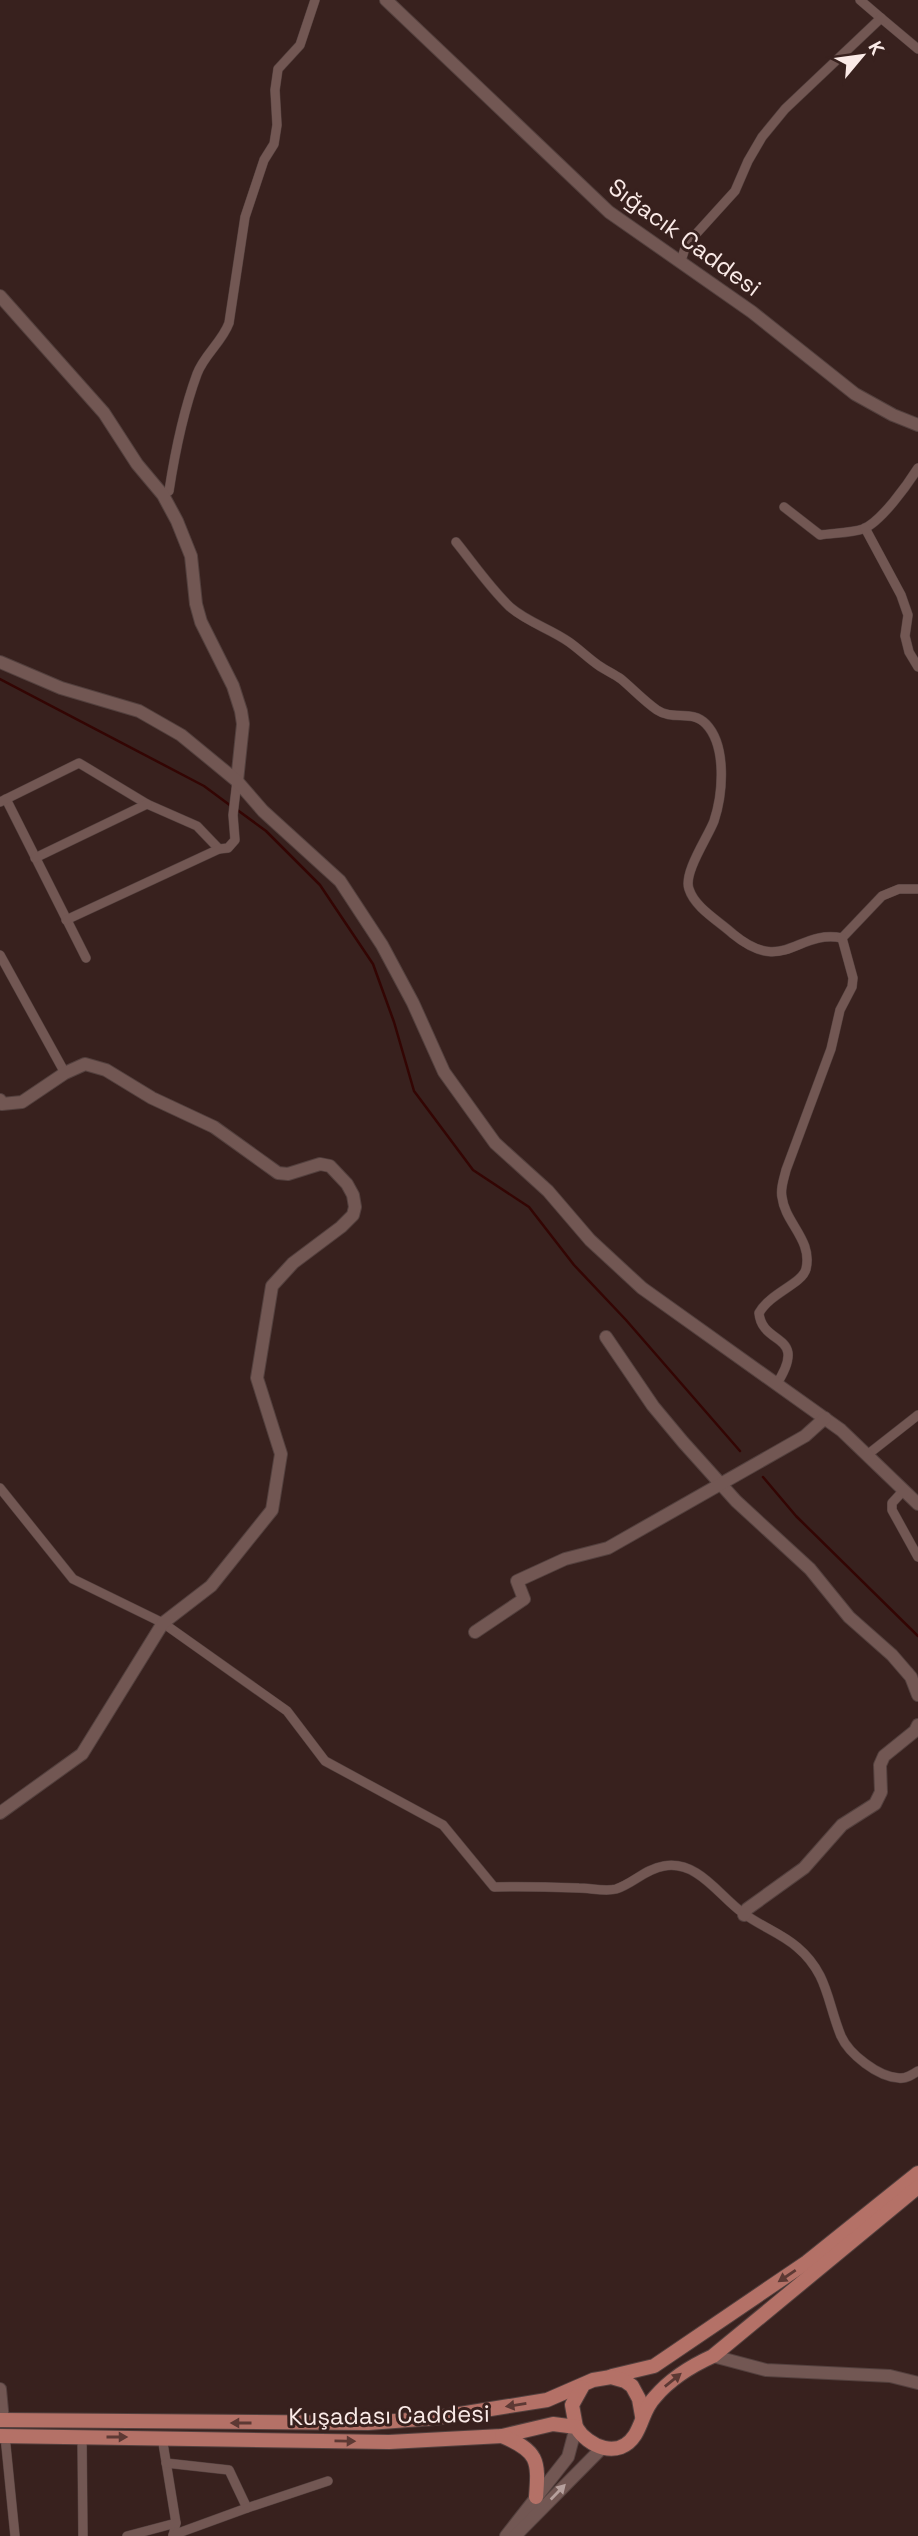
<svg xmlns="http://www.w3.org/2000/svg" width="918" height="2536" font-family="'Space Grotesk',sans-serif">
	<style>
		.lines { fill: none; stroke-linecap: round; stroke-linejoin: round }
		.stream { stroke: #330503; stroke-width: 2.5 }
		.street-casing { stroke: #53403e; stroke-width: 10 }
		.secondary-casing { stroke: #53403e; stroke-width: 14 }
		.primary-casing { stroke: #53403e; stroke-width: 16 }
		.street { stroke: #725753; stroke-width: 9 }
		.secondary { stroke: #725753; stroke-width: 12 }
		.primary { stroke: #b47167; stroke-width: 14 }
		.oneway { fill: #5d3934 }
		.oneway2 { fill: #b6a09d }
		.labels { text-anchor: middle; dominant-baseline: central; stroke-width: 6; stroke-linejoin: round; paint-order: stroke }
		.street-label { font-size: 24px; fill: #faeae7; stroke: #38211e }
	</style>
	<rect width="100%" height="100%" fill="#38211e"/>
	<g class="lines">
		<g class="stream">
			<path d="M0 679 204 786 231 806"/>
			<path d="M236 809 266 831 320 885 373 964 394 1022 414 1091 473 1170 529 1207 574 1265 626 1320 740 1451"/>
			<path d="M763 1477 796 1516 918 1636"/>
		</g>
		<g class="street-casing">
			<g id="street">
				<path d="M860 0 881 18"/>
				<path d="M681 261 686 245 735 191 748 161 762 137 785 109 881 18 918 49"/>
				<path d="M163 495 169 491C175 452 183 412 197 374 204 355 222 342 229 323L245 217 264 160 274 144 277 125 275 90 278 69 300 45 315 0"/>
				<path d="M784 507 820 535C833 533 851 533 863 529 881 522 908 484 918 468"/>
				<path d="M865 528 901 595 908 615 905 636 909 652 918 667"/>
				<path d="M456 542C473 563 490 588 510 607 527 622 551 629 569 642 579 649 588 658 598 665 605 670 614 674 621 679 633 689 644 701 657 710 673 721 692 709 706 724 727 746 723 794 714 821 708 837 683 873 689 889 695 908 719 921 733 934 784 976 797 929 842 938L882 896 899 889H918"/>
				<path d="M6 799 86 958"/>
				<path d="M0 802 79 763 147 804 197 826 219 849"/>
				<path d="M35 858 147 804"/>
				<path d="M66 920 219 849 228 848 235 840 233 815 237 781"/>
				<path d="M0 955 65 1073"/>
				<path d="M776 1385C810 1332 762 1347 759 1313 770 1293 802 1284 806 1269 813 1240 785 1223 782 1197 780 1188 784 1179 786 1170L831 1049 840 1010 852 987 853 978 842 938"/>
				<path d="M867 1455 918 1415"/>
				<path d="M0 1488 73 1579 163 1623 287 1711 325 1761 443 1825 494 1887C523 1886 551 1887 579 1888 590 1888 606 1892 616 1889 634 1883 645 1869 664 1866 698 1860 719 1896 743 1913 760 1926 781 1933 797 1947 828 1973 827 2002 841 2036 849 2054 878 2077 899 2078 906 2079 912 2075 918 2071"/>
				<path d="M903 1491 892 1503V1510L918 1557"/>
				<path d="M5 2436 15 2536"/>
				<path d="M82 2437 83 2536"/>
				<path d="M162 2437 176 2523 173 2536"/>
				<path d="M166 2463 229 2470 247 2508 328 2481"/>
				<path d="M173 2535 247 2508"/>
				<path d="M127 2536 176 2523"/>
			</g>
		</g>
		<g class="secondary-casing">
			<g id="secondary">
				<path d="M386 0 609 212 752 312 855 394 893 415 918 425"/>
				<path d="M0 296 104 413 137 464 163 495 177 521 191 556 196 604 201 622 233 686 241 711 243 724 237 781"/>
				<path d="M0 662 61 688 139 711 181 735 237 781 263 811 340 881 382 945 413 1003 444 1072 495 1143 548 1191 590 1240 642 1288 841 1430 918 1504"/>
				<path d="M0 1100 2 1104 22 1102 65 1073 85 1064 106 1070 152 1098 214 1127 278 1173 288 1174 320 1164 330 1166 347 1184 353 1195 355 1207 353 1215 341 1227 293 1263 272 1286 257 1378 281 1454 272 1510 211 1586 163 1623 82 1754 0 1813"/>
				<path d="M606 1337 653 1406 683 1442 736 1501 810 1569 849 1617 892 1655 911 1677 918 1695"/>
				<path d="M475 1632 524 1599 517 1581 565 1559 608 1548 805 1436 825 1418"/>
				<path d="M744 1915 747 1909 804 1868 842 1825 875 1804 881 1792 880 1765 884 1756 915 1731 918 1725"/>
				<path d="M713 2356 766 2370 890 2376 918 2383"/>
				<path d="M0 2389 3 2421"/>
				<path d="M506 2536 568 2457 576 2427"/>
				<path d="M515 2536 601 2449"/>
			</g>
		</g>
		<g class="primary-casing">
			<g id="primary">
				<path d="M612 2376 654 2366 807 2262 918 2173"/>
				<path d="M0 2420 368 2423 435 2418 547 2400 593 2380 611 2377 625 2381 632 2386 639 2399 642 2416"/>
				<path d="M576 2427 572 2405 582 2387"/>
				<path d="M0 2436 389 2442 502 2436 553 2424 576 2427C588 2447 619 2460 635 2435 643 2422 644 2408 655 2397 671 2378 691 2366 713 2356L918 2187"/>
				<path d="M502 2436C538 2451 539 2460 536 2497"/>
			</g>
		</g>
		<use href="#street" class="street"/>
		<use href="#secondary" class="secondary"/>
		<use href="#primary" class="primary"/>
	</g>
	<defs><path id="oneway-solid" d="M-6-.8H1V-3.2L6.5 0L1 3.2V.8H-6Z" transform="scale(1.75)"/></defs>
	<g class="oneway">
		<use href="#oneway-solid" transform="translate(787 2276) rotate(146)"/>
		<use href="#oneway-solid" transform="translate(673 2380) rotate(-39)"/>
		<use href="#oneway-solid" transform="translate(516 2405) rotate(171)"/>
		<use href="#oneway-solid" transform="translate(241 2423) rotate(-180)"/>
		<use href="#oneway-solid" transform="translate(117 2437)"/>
		<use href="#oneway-solid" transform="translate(345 2441) rotate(1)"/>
	</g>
	<use class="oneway2" href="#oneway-solid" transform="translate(558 2492) rotate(-46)"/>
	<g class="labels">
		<g class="street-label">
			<text transform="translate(685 237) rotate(36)">Sığacık Caddesi</text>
			<text transform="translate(389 2415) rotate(-1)">Kuşadası Caddesi</text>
		</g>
	</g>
	<g transform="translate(862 56) rotate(61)" stroke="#38211e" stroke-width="5" paint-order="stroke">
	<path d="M0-5L12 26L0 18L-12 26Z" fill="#faeae7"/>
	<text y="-10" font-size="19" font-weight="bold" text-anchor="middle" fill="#faeae7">K</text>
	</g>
</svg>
